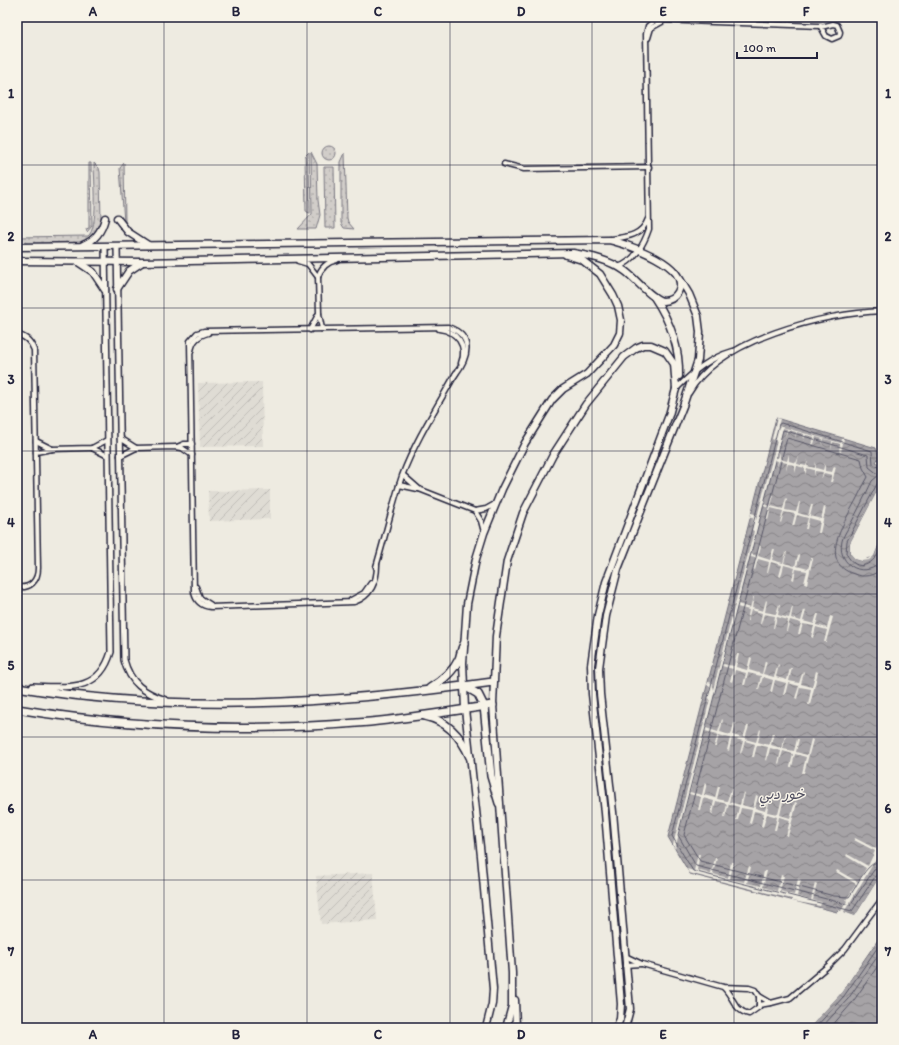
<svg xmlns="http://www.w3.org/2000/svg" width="899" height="1045" font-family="Itim,'Playpen Sans Arabic',sans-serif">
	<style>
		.industrial { fill: url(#industrial-furrows) }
		.garden { fill: url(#garden-dots); stroke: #7a7882 }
		.water { fill: url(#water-waves); stroke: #716f7b }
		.pier { fill: #eeebe1 }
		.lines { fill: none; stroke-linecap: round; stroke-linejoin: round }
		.shore { stroke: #575666; stroke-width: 1 }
		.minor-casing { stroke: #22223b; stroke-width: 7 }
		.tertiary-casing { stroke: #22223b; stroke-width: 8 }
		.secondary-casing { stroke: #22223b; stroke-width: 9 }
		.primary-casing { stroke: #22223b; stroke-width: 10 }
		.minor { stroke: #f7f3e8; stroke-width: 4 }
		.tertiary { stroke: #f7f3e8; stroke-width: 5 }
		.secondary { stroke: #f7f3e8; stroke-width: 6 }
		.primary { stroke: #f7f3e8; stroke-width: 7 }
		.grid { fill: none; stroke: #22223b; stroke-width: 1; stroke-opacity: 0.55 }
		.labels { text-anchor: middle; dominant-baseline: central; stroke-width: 3; stroke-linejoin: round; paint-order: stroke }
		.water-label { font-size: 14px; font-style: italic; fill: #504f60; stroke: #f7f3e8 }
		.neatline { fill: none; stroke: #22223b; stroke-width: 1.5 }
		.grid-label { font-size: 13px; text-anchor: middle; font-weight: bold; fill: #22223b }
	</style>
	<defs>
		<pattern id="industrial-furrows" width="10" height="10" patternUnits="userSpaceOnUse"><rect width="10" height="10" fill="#dfdcd4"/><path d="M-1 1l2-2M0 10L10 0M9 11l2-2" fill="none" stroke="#bfbcb7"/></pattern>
		<pattern id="garden-dots" width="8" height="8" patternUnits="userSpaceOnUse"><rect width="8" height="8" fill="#d1cdc9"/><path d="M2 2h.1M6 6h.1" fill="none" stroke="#b3b0ae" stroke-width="1.8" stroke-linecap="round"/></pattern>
		<pattern id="water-waves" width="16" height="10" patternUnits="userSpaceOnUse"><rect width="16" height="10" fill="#a6a3a6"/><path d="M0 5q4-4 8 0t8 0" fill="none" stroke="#878488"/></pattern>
	</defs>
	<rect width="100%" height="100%" fill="#eeebe1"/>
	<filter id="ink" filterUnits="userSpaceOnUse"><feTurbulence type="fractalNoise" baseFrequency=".025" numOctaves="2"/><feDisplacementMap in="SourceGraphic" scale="8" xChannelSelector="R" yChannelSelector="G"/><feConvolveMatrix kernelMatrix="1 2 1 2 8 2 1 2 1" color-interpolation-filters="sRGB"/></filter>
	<g filter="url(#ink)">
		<g class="industrial">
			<path d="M262 382 263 446 200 447 198 383Z"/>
			<path d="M270 490V519L209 521 208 491Z"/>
			<path d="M373 873 377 920 321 924 316 876Z"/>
		</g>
		<g class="garden">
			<circle cx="329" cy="153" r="7"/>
			<path d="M309 152 310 213H309L306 211 305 156Z"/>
			<path d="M311 152 317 164 318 200 320 215 316 229H298L312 214Z"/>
			<path d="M345 153 347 218 348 222 354 229 344 228 341 223V162Z"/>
			<path d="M89 163H91L92 226 87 232 86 229 89 228Z"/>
			<path d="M94 163 99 168 100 172 101 222 96 233 85 243 17 245V237L88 236C99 228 94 179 94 163Z"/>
			<path d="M124 163 125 221 126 225 124 222 120 168Z"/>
			<path d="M324 167H334L335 228H325Z"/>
		</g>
		<g class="water">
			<path d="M776 418 876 448 879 457 876 462 882 465V482L850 543V553L855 559 862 561 874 556 882 537V873L855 916 839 910 837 912 690 874 668 837Z"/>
			<path d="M882 934V1028H809L841 993Z"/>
		</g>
		<g class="pier">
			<path d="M777 418 780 419 778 426 841 443 842 439H844L841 452 839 451 840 444 833 442 831 449 832 441 824 439 822 446 823 439 816 437 814 444H812L814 437 806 435 803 441 804 434 797 432 795 439 796 432 788 430 785 437 787 429 783 428 776 458H778L780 452V459L787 461 789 454V461L796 463 799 456 797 464 806 466 808 459 807 466 815 468 816 461V468L823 470 825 463V471L832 472 834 466 836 467 832 482H830L832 475 824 473 821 480 823 472 815 471 814 477V470L807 468 805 475V468L797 466 795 473V465L788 464 786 470 787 463 779 461 777 468 778 461 775 460 764 504 770 506 773 495H774L771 506 783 509 786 498 787 499 785 510 796 512 799 502H800L798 513 808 516 811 505H813L810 516 821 519 824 507 826 508 820 533H818L820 521 809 518 807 529H805L808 518 797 515 794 526H792L795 514 784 512 781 523 780 522 783 511 771 508 768 520 766 519 769 508 763 506 751 554 757 556 759 545 761 546 758 556 770 560 773 549H775L772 560 783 563 786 552H787L784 563 795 566 798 555 800 556 797 566 808 569 811 558H813L807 584 804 583 807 571 796 569 794 580 792 579 795 568 784 565 781 577 779 576 782 565 771 562 768 573H767L769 562 758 559 755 570 753 569 756 558 750 557 738 604 750 608 753 597H754L752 608 763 611 766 600 767 601 765 612 776 614 779 604H780L778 615 789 618 792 607H793L791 618 801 621 804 610 806 611 803 621 814 624 817 614H819L816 625 827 628 830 616 833 617 826 642H824L827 630 816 627 813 638 811 637 814 626 803 624 800 634H798L801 623 790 620 787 631H786L788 620 777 617 774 628H773L775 616 764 614 761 624H760L762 613 751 610 748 621H747L749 610 737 607 723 664 734 666 737 654H739L736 667 747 670 750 657 752 658 749 670 762 674 765 661 767 662 763 674 774 677 778 664 779 665 776 677 787 680 790 668H792L789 681 799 683 803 671 804 672 801 684 812 687 816 671 818 672 810 705H808L811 689 800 687 797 699 795 698 799 686 788 683 785 695H783L786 683 775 680 772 692H770L773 680 763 677 759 689H758L761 676 748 673 745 685H743L746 673 735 670 732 682 730 681 733 669 722 666 706 728 718 732 722 719 723 720 720 732 731 735 734 723H736L733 735 743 738 747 726H749L745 739 756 742 760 729 761 730 758 742 769 745 772 733H774L771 745 781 748 785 736H786L783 749 794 751 797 739H799L796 752 807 755 811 739 813 740 804 773H802L806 757 795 754 792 767H790L793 754 783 751 779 764 778 763 781 751 770 748 767 761 765 760 768 747 757 745 754 757H752L755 744 745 741 741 754 740 753 743 741 732 738 729 751 727 750 730 738 719 735 716 747H714L718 734 705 731 690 792 702 795 705 782 707 783 704 795 715 798 718 786H720L717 799 727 801 731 789H732L729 802 740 805 743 792 745 793 742 805 753 808 756 795 758 796 755 808 765 811 768 799H770L767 812 778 814 781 802H783L780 815 790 818 795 802 797 803 788 836H786L790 820 779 817 776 830H774L777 817 767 814 763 827 761 826 764 813 754 811 751 824 749 823 752 810 741 808 738 820H736L739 807 729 804 725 817H724L727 804 716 801 713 814 711 813 714 801 703 798 700 810H698L701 797 689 794 675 849 673 845 710 699 708 698 710 686 707 685 708 682 713 683V690L754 531 752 530 753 518 750 517 751 513 756 514V521L777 441 772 439Z"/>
			<path d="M882 482V486L852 544V552L856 557 868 559 872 555 882 535 874 556 869 560 862 561 855 559 850 553V543Z"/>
			<path d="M882 837V847L875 861 844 912 855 916 882 873V877L878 885 856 918 839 913 837 914 839 910 841 911 847 901 846 900 856 884 836 872 837 870 858 882 866 868 846 856 847 854 868 866 875 851 854 840 855 838 876 849Z"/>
			<path d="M698 854H700L697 870 711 874 715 858H717L713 874 728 878 731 862H734L730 879 744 882 749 866 751 867 747 883 761 886 764 871H767L763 887 777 891 781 875 784 876 780 891 794 895 798 879 801 880 797 896 811 900 815 883 817 884 813 900 822 902 820 906 792 901V899L689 873 687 869 694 871Z"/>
			<path d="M882 932 841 993 809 1028H807L839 992Z"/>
		</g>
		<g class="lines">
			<g class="shore">
				<path d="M882 469 873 464 872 451 781 423 779 424 672 836 693 871 852 911 877 874 882 872"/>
				<path d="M882 481 877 484 847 541 846 553C857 575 874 565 882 547"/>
				<path d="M882 560C867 581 836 566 842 541 843 536 847 530 850 525 858 510 865 496 872 481L879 475 869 467 868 455 783 430 678 835 696 866 850 905 874 870 882 867"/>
				<path d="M882 569C873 576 864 578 854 574 820 563 841 529 851 509 857 499 862 487 868 477L863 468 861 459 787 438 684 835 700 861 834 896 849 897C858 885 866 861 882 861"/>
				<path d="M815 1028 844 996 882 941"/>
				<path d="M821 1028 848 999 882 950"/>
				<path d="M830 1028 852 1003 882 960"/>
			</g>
			<g class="minor-casing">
				<g id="minor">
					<path d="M833 24 837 25 840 32 839 36 832 39 826 36 821 27Z"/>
					<path d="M648 38 651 28 662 22"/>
					<path d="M504 164 524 169 649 167"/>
					<path d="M611 239C626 237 642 236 648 219"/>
					<path d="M298 261 308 264 318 277"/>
					<path d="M618 267C634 262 644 244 649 229L646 34 648 26 654 21 658 20 821 26"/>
					<path d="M319 314 322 329"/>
					<path d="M439 329C457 331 468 346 461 363"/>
					<path d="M310 330 319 313 318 277C321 267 327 262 337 260"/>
					<path d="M17 335C26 336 31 342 34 350L38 568C38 581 30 589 17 587"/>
					<path d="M191 351C193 340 198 336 208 333"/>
					<path d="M676 389C694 371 709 358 733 351"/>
					<path d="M689 393C719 339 824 313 882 311"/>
					<path d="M120 438 136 448"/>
					<path d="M36 441 52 449"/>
					<path d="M177 447 184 444H192"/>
					<path d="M92 448 108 456"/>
					<path d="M36 452 52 449 92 448 107 440"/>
					<path d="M120 456 136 448 176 447 182 448 192 455"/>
					<path d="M403 475 419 489 475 511 486 509 495 504"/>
					<path d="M399 485 418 489"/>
					<path d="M475 511 481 521 484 532"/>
					<path d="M377 565C377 581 371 597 354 602L211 607C202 606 196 602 194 592L190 341 197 333 204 331 448 327C474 336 469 357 455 375"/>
					<path d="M376 567C385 537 392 506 402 476 416 439 437 407 456 373"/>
					<path d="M196 587 200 598 211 605"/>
					<path d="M351 600 364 593 371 583"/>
					<path d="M625 956 642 964 723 987 749 988 755 990 759 996V1007L749 1014C733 1010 734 997 723 987"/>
					<path d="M625 965 641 964"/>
					<path d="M771 1003 790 998 829 965 845 949 882 899"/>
					<path d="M759 1005 771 1003 759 996"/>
				</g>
			</g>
			<g class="tertiary-casing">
				<g id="tertiary">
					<path d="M117 247 124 660C130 683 144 693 166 700"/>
					<path d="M33 686C67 687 99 693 111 652L105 246"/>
				</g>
			</g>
			<g class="secondary-casing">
				<g id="secondary">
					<path d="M117 218 128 232 148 245"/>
					<path d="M83 245C96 240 102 231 105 218"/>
					<path d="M17 247 609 240C627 244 693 266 678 292 675 297 670 301 663 301 652 300 635 278 625 271 609 260 591 256 573 253L142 262 17 261"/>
					<path d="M78 262 93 272 105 290"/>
					<path d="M117 289 129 271 141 263"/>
					<path d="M654 297C670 321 680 347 679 376"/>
					<path d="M515 1000 516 1028"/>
					<path d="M486 1028 492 1004 493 989 481 856 465 709 463 663 467 604 476 559 484 533 502 489 525 443 552 400 563 389 587 374 614 345 620 333 621 320 618 306 613 295 600 274 582 260 566 255"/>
					<path d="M506 1028 512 1006V973L493 705 496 636 507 561 523 513 553 455 586 404 624 357 636 348 643 345H651L665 351 674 364 676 389"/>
					<path d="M616 1028 620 1019 621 1004 605 813 592 694 591 665 598 615 606 582 669 415 677 385"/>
					<path d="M625 1028 630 1009 613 812 600 694 599 668 606 616 618 569 683 406 698 360 700 332 698 316 689 294 680 279"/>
				</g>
			</g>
			<g class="primary-casing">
				<g id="primary">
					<path d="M464 686 478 694 484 706 491 776 499 803"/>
					<path d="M17 687C175 714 335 704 493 682"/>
					<path d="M430 688C442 681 453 672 459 659 461 654 461 649 464 644"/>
					<path d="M17 709C132 728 254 732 370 722 411 718 452 711 493 705"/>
					<path d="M425 716C447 721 461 736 470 757"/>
				</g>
			</g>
			<use href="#minor" class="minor"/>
			<use href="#tertiary" class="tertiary"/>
			<use href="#secondary" class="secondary"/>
			<use href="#primary" class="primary"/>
		</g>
	</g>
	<path class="grid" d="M164 17V1028M307 17V1028M450 17V1028M592 17V1028M734 17V1028M17 165H882M17 308H882M17 451H882M17 594H882M17 737H882M17 880H882"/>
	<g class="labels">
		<g class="water-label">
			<text x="782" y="794">خور دبي</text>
		</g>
	</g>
	<rect width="899" height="1045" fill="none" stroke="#f7f3e8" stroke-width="44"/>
	<path d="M737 52v6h80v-6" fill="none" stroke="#22223b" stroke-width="2"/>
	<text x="743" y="52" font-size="12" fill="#22223b" stroke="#f7f3e8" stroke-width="3" paint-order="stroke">100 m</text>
	<rect x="22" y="22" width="855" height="1001" class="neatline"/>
	<g class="grid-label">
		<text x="93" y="16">A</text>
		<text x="236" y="16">B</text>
		<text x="378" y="16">C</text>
		<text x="521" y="16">D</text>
		<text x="663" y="16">E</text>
		<text x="806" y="16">F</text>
		<text x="11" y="98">1</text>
		<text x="888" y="98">1</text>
		<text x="11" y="241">2</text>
		<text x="888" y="241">2</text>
		<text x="11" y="384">3</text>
		<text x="888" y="384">3</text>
		<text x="11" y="527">4</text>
		<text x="888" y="527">4</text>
		<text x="11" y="670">5</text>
		<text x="888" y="670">5</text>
		<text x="11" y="813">6</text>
		<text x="888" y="813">6</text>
		<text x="11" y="956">7</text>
		<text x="888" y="956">7</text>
		<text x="93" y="1039">A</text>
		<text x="236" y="1039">B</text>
		<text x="378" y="1039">C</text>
		<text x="521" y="1039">D</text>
		<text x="663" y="1039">E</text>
		<text x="806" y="1039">F</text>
	</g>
</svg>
